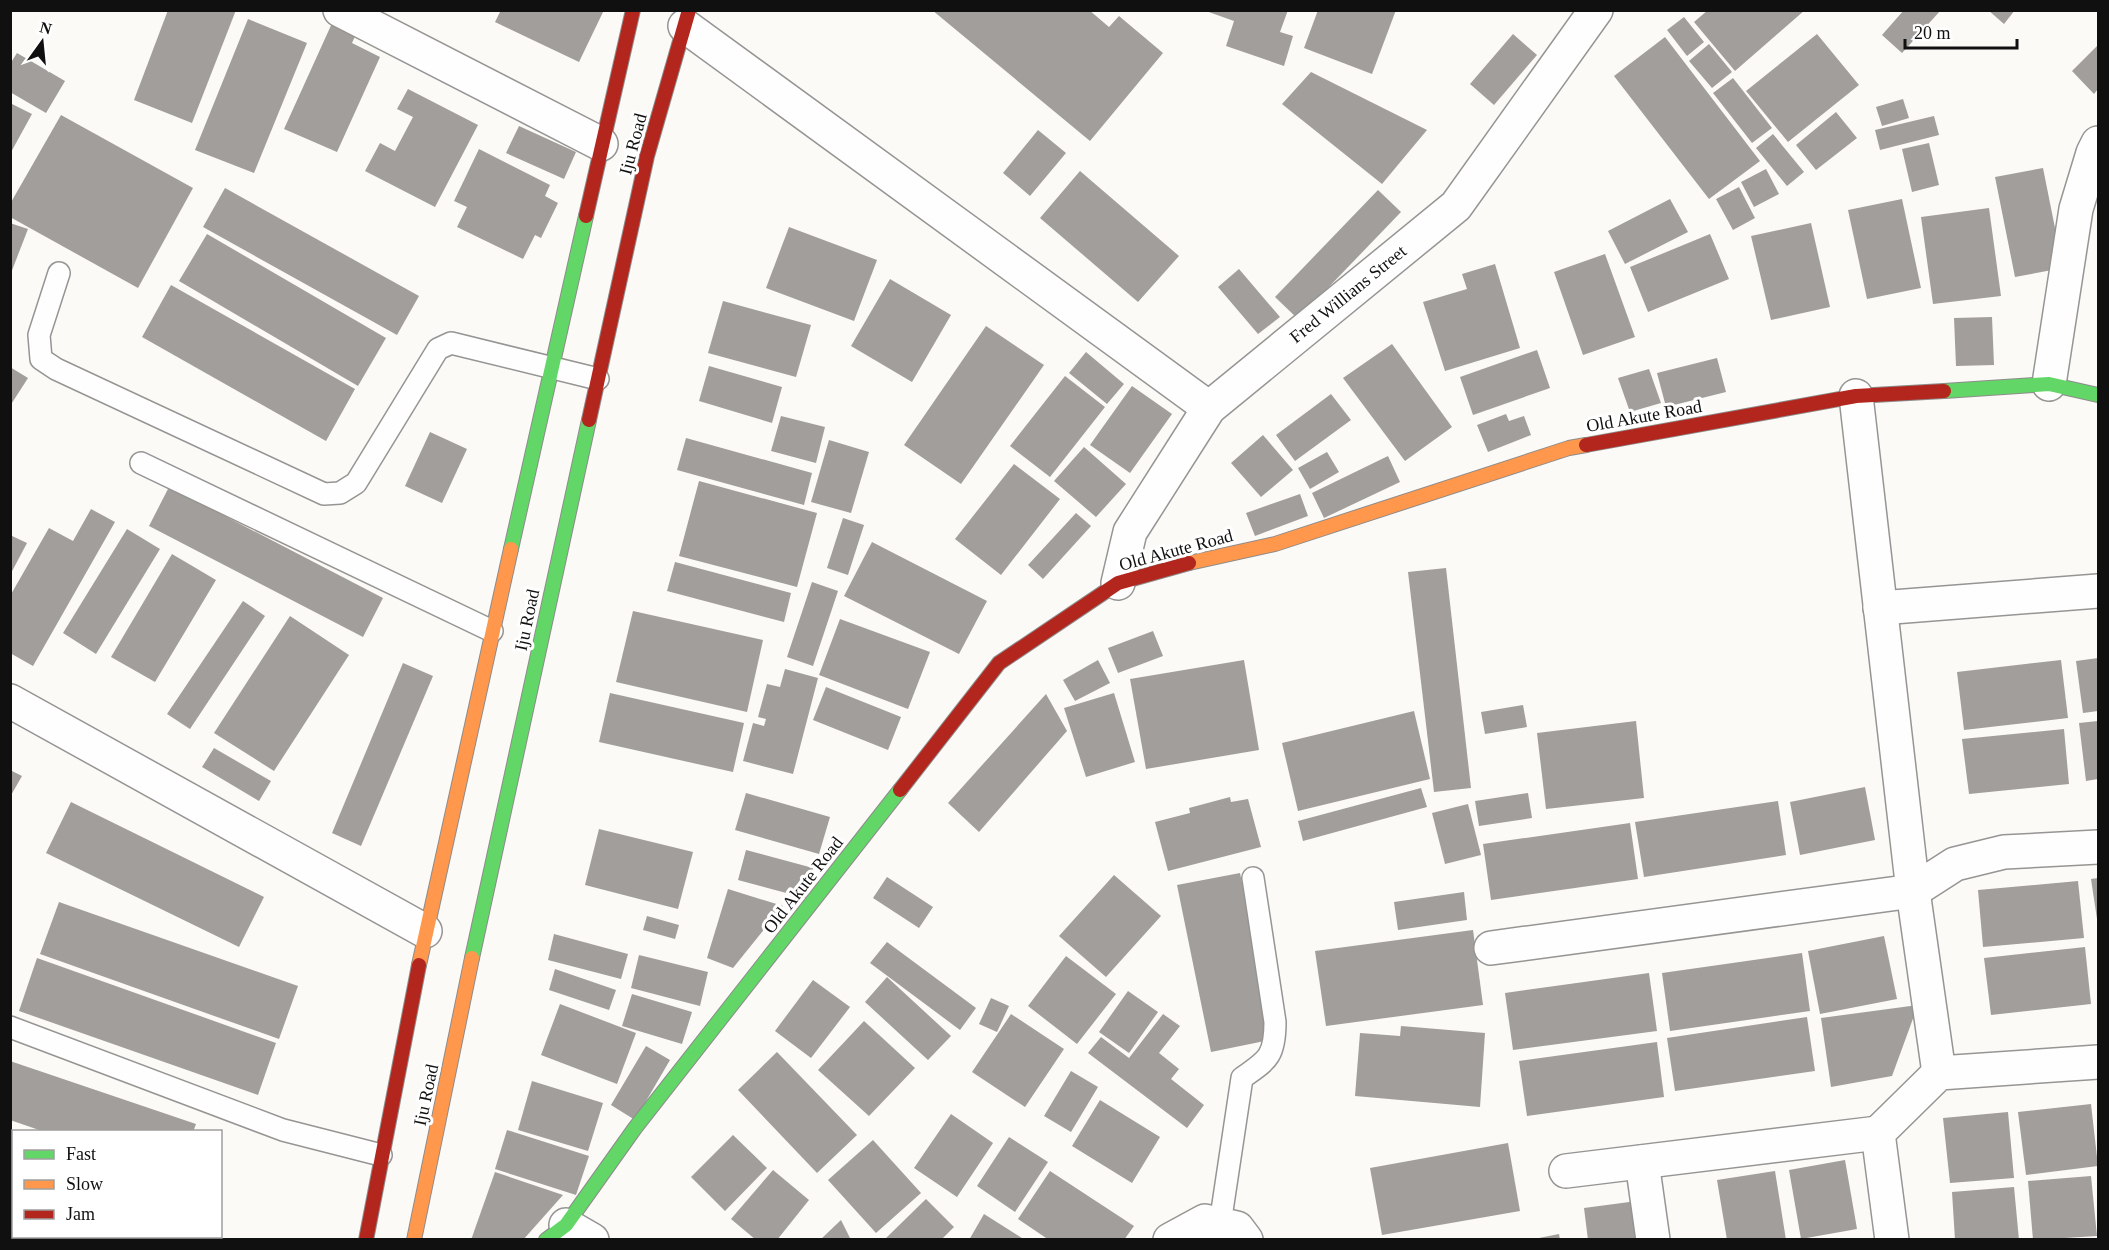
<svg xmlns="http://www.w3.org/2000/svg" width="2109" height="1250" font-family="Georgia,serif">
	<style>
		.building { fill: #a19e9b }
		.lines { fill: none; stroke-linecap: round; stroke-linejoin: round }
		.lane-casing { stroke: #969594; stroke-width: 24 }
		.street-casing { stroke: #969594; stroke-width: 36 }
		.fast-casing { stroke: #8d8c8b; stroke-width: 16 }
		.slow-casing { stroke: #8d8c8b; stroke-width: 16 }
		.jam-casing { stroke: #8d8c8b; stroke-width: 16 }
		.lane { stroke: #fffefe; stroke-width: 21 }
		.street { stroke: #fffefe; stroke-width: 33 }
		.fast { stroke: #63d668; stroke-width: 14 }
		.slow { stroke: #ff974d; stroke-width: 14 }
		.jam { stroke: #b3261e; stroke-width: 14 }
		.labels { text-anchor: middle; dominant-baseline: central; stroke-width: 6; stroke-linejoin: round; paint-order: stroke }
		.street-label { font-size: 18px; fill: #101010; stroke: #fff }
	</style>
	<rect width="100%" height="100%" fill="#fcfaf7"/>
	<g class="building">
		<path d="M168 10H236L192 123 134 100Z"/>
		<path d="M501 10H604L579 62 495 22Z"/>
		<path d="M932 10H1089L1109 27 1119 16 1163 53 1090 141Z"/>
		<path d="M1203 10H1288L1280 32 1293 36 1284 66 1226 46 1234 21Z"/>
		<path d="M1318 10H1396L1372 74 1304 48Z"/>
		<path d="M1708 10H1805L1735 71 1694 22Z"/>
		<path d="M1904 10H1941L1902 53 1882 35Z"/>
		<path d="M1988 10H2015L2004 24Z"/>
		<path d="M1684 17 1704 42 1687 56 1667 30Z"/>
		<path d="M248 19 307 43 254 173 195 150Z"/>
		<path d="M333 21 357 32 352 43 380 57 337 152 284 129Z"/>
		<path d="M1513 34 1537 55 1494 105 1470 84Z"/>
		<path d="M1817 34 1859 85 1788 142 1746 91Z"/>
		<path d="M1665 37 1760 161 1709 199 1614 76Z"/>
		<path d="M1709 44 1732 72 1712 88 1689 61Z"/>
		<path d="M2098 45V89L2094 94 2072 71Z"/>
		<path d="M17 53 65 81 46 113 10 92V64Z"/>
		<path d="M1311 72 1427 130 1382 184 1282 104Z"/>
		<path d="M1733 78 1772 128 1752 143 1713 93Z"/>
		<path d="M408 89 478 125 435 207 365 171 380 143 395 151 413 117 397 109Z"/>
		<path d="M1903 99 1909 118 1882 126 1876 107Z"/>
		<path d="M10 103 32 114 10 154Z"/>
		<path d="M1836 112 1857 138 1816 170 1796 145Z"/>
		<path d="M61 115 193 188 138 288 10 217V204Z"/>
		<path d="M1934 116 1939 135 1880 150 1875 130Z"/>
		<path d="M519 126 576 152 564 179 506 153Z"/>
		<path d="M1038 130 1066 153 1030 196 1003 173Z"/>
		<path d="M1773 134 1804 172 1787 186 1756 148Z"/>
		<path d="M1929 143 1939 185 1912 192 1902 149Z"/>
		<path d="M479 149 550 185 545 196 558 203 541 238 535 235 523 259 457 227 467 207 454 201Z"/>
		<path d="M2043 168 2063 268 2015 277 1995 177Z"/>
		<path d="M1766 169 1779 194 1754 207 1741 182Z"/>
		<path d="M1080 171 1179 256 1138 302 1040 218Z"/>
		<path d="M1739 187 1755 218 1733 230 1716 199Z"/>
		<path d="M225 188 419 296 397 335 203 227Z"/>
		<path d="M1378 190 1401 212 1298 319 1275 297Z"/>
		<path d="M1670 199 1688 232 1625 264 1608 231Z"/>
		<path d="M1902 199 1921 288 1867 299 1848 210Z"/>
		<path d="M1989 208 2001 296 1933 304 1921 217Z"/>
		<path d="M10 223 28 229 11 273H10Z"/>
		<path d="M1811 223 1830 307 1771 320 1751 236Z"/>
		<path d="M789 227 877 260 854 321 766 288Z"/>
		<path d="M207 234 386 338 358 386 179 281Z"/>
		<path d="M1710 234 1729 279 1648 312 1630 267Z"/>
		<path d="M1605 254 1635 337 1583 355 1554 272Z"/>
		<path d="M1495 264 1520 348 1445 371 1423 302 1467 289 1462 274Z"/>
		<path d="M1239 269 1280 317 1258 334 1218 287Z"/>
		<path d="M890 279 951 315 912 382 851 346Z"/>
		<path d="M171 285 355 389 326 441 142 337Z"/>
		<path d="M723 301 811 325 796 377 708 353Z"/>
		<path d="M1992 317 1994 365 1956 366 1954 318Z"/>
		<path d="M986 326 1044 365 961 484 904 445Z"/>
		<path d="M1392 344 1452 427 1405 461 1343 378Z"/>
		<path d="M1537 350 1550 388 1473 415 1460 377Z"/>
		<path d="M1086 352 1124 384 1107 404 1069 373Z"/>
		<path d="M1717 358 1726 392 1666 407 1657 373Z"/>
		<path d="M709 366 782 387 772 423 699 401Z"/>
		<path d="M10 367 28 378 10 406Z"/>
		<path d="M1649 369 1661 403 1630 412 1618 378Z"/>
		<path d="M1065 376 1105 407 1050 477 1010 446Z"/>
		<path d="M1132 386 1172 414 1130 473 1090 445Z"/>
		<path d="M1331 394 1351 420 1295 461 1276 435Z"/>
		<path d="M1506 414 1509 421 1524 416 1531 435 1488 452 1477 425Z"/>
		<path d="M781 416 825 427 816 463 771 451Z"/>
		<path d="M430 432 467 449 442 503 405 486Z"/>
		<path d="M1263 435 1293 470 1261 497 1231 463Z"/>
		<path d="M686 438 812 473 804 505 677 470Z"/>
		<path d="M829 440 869 452 851 513 811 502Z"/>
		<path d="M1084 447 1126 484 1096 517 1054 481Z"/>
		<path d="M1327 452 1339 472 1310 489 1298 468Z"/>
		<path d="M1388 456 1400 482 1324 518 1312 493Z"/>
		<path d="M1014 464 1060 499 1001 575 955 539Z"/>
		<path d="M699 481 817 513 797 587 679 556Z"/>
		<path d="M169 487 383 598 363 637 149 526Z"/>
		<path d="M1300 494 1308 516 1255 536 1246 513Z"/>
		<path d="M91 509 115 522 33 666 10 653V596L49 528 73 541Z"/>
		<path d="M1076 513 1091 526 1043 579 1028 565Z"/>
		<path d="M843 518 864 525 848 575 827 568Z"/>
		<path d="M127 529 160 549 96 654 63 633Z"/>
		<path d="M10 535 27 543 10 575Z"/>
		<path d="M872 542 987 601 959 654 844 596Z"/>
		<path d="M172 554 216 580 155 682 111 657Z"/>
		<path d="M675 562 791 593 784 622 667 591Z"/>
		<path d="M1446 568 1471 788 1434 792 1408 572Z"/>
		<path d="M812 582 838 591 813 666 787 657Z"/>
		<path d="M243 601 265 616 190 729 167 714Z"/>
		<path d="M633 611 763 640 747 712 616 682Z"/>
		<path d="M290 616 349 655 274 771 214 733Z"/>
		<path d="M840 619 930 652 908 709 819 675Z"/>
		<path d="M1153 631 1163 656 1118 673 1108 648Z"/>
		<path d="M2098 658V711L2083 713 2076 661Z"/>
		<path d="M1098 660 1110 683 1075 701 1063 680Z"/>
		<path d="M1244 660 1259 750 1146 769 1130 679Z"/>
		<path d="M2061 660 2068 718 1964 730 1957 672Z"/>
		<path d="M403 663 433 676 361 846 332 833Z"/>
		<path d="M785 669 818 678 793 774 743 761 753 723 764 726 766 719 758 717 767 684 780 687Z"/>
		<path d="M826 687 901 717 888 750 813 720Z"/>
		<path d="M610 693 744 723 733 772 599 742Z"/>
		<path d="M1114 693 1135 762 1086 777 1064 708Z"/>
		<path d="M1046 694 1067 731 979 832 948 803Z"/>
		<path d="M1523 705 1527 727 1485 734 1481 712Z"/>
		<path d="M1414 711 1430 779 1298 811 1282 743Z"/>
		<path d="M1636 721 1644 798 1546 809 1537 733Z"/>
		<path d="M2098 721V779L2086 781 2079 723Z"/>
		<path d="M2064 729 2069 784 1969 794 1962 739Z"/>
		<path d="M214 748 271 781 259 801 202 767Z"/>
		<path d="M10 770 22 776 10 797Z"/>
		<path d="M1865 787 1875 840 1800 855 1790 802Z"/>
		<path d="M1421 788 1427 807 1303 841 1298 821Z"/>
		<path d="M746 793 830 817 819 854 735 830Z"/>
		<path d="M1528 793 1532 818 1479 826 1475 801Z"/>
		<path d="M1230 797 1231 802 1248 799 1261 847 1168 871 1155 822 1190 813 1189 808Z"/>
		<path d="M1778 801 1786 855 1644 877 1635 822Z"/>
		<path d="M71 802 264 897 239 947 46 853Z"/>
		<path d="M1468 804 1481 855 1445 864 1432 813Z"/>
		<path d="M1630 823 1638 879 1491 900 1483 844Z"/>
		<path d="M599 829 693 852 678 909 585 885Z"/>
		<path d="M746 850 813 868 805 898 738 880Z"/>
		<path d="M1240 873 1274 1039 1211 1052 1177 885Z"/>
		<path d="M1114 875 1161 916 1106 977 1059 936Z"/>
		<path d="M887 877 933 907 919 928 873 898Z"/>
		<path d="M2098 878V919H2097L2091 879Z"/>
		<path d="M2078 881 2084 938 1983 947 1978 890Z"/>
		<path d="M728 889 783 906 733 968 707 958Z"/>
		<path d="M1464 892 1467 920 1398 930 1394 902Z"/>
		<path d="M59 902 298 986 279 1039 40 954Z"/>
		<path d="M647 916 679 925 675 939 643 930Z"/>
		<path d="M1473 930 1483 1005 1326 1026 1315 951Z"/>
		<path d="M554 934 628 954 621 979 548 960Z"/>
		<path d="M1884 936 1897 999 1820 1014 1808 951Z"/>
		<path d="M887 942 976 1008 960 1030 870 963Z"/>
		<path d="M2085 947 2091 1004 1991 1015 1984 958Z"/>
		<path d="M1802 953 1810 1011 1670 1031 1662 973Z"/>
		<path d="M639 955 708 972 700 1006 631 988Z"/>
		<path d="M1066 956 1116 994 1077 1044 1028 1006Z"/>
		<path d="M37 958 276 1043 258 1095 19 1011Z"/>
		<path d="M555 969 616 990 609 1010 549 990Z"/>
		<path d="M1649 973 1657 1031 1513 1050 1505 993Z"/>
		<path d="M887 977 951 1036 928 1060 865 1002Z"/>
		<path d="M813 980 850 1007 811 1058 775 1031Z"/>
		<path d="M1128 991 1158 1012 1129 1053 1099 1032Z"/>
		<path d="M632 994 692 1012 682 1044 622 1026Z"/>
		<path d="M991 998 1009 1006 997 1032 979 1024Z"/>
		<path d="M560 1004 636 1033 617 1084 541 1055Z"/>
		<path d="M1918 1005 1892 1076 1831 1087 1821 1018Z"/>
		<path d="M1011 1014 1064 1049 1025 1107 972 1072Z"/>
		<path d="M1163 1014 1180 1026 1159 1053 1179 1069 1171 1079 1204 1105 1187 1128 1088 1053 1101 1037 1129 1058Z"/>
		<path d="M1807 1017 1815 1071 1675 1091 1667 1038Z"/>
		<path d="M864 1021 915 1068 869 1116 818 1070Z"/>
		<path d="M1401 1026 1485 1033 1480 1107 1355 1096 1360 1033 1400 1036Z"/>
		<path d="M1657 1042 1664 1097 1527 1116 1519 1061Z"/>
		<path d="M646 1046 670 1060 635 1120 611 1105Z"/>
		<path d="M777 1052 857 1135 817 1173 738 1090Z"/>
		<path d="M10 1061 196 1124 193 1132H45L10 1120Z"/>
		<path d="M1071 1071 1098 1087 1071 1132 1044 1116Z"/>
		<path d="M532 1081 603 1103 588 1151 518 1130Z"/>
		<path d="M1100 1100 1160 1137 1132 1183 1072 1146Z"/>
		<path d="M2091 1104 2098 1166 2026 1175 2018 1112Z"/>
		<path d="M2008 1112 2014 1178 1950 1183 1943 1118Z"/>
		<path d="M951 1114 993 1143 957 1197 914 1168Z"/>
		<path d="M507 1130 589 1156 576 1195 495 1169Z"/>
		<path d="M10 1132 14 1133V1192L10 1191Z"/>
		<path d="M733 1135 767 1168 725 1211 691 1177Z"/>
		<path d="M1009 1137 1048 1162 1015 1212 977 1186Z"/>
		<path d="M873 1140 921 1193 876 1233 828 1180Z"/>
		<path d="M1508 1143 1520 1211 1382 1235 1370 1168Z"/>
		<path d="M1845 1160 1857 1229 1801 1239 1789 1170Z"/>
		<path d="M773 1170 809 1200 777 1240H756L731 1219Z"/>
		<path d="M1050 1171 1134 1226 1124 1240H1049L1018 1219Z"/>
		<path d="M1775 1171 1786 1240H1727L1717 1180Z"/>
		<path d="M495 1172 563 1195 523 1240H471Z"/>
		<path d="M2091 1176 2097 1236 2033 1240 2028 1181Z"/>
		<path d="M2014 1187 2019 1240H1955L1952 1192Z"/>
		<path d="M926 1199 954 1227 941 1240H884Z"/>
		<path d="M1637 1201 1642 1240H1588L1584 1208Z"/>
		<path d="M984 1214 1025 1240H969Z"/>
		<path d="M841 1220 851 1240H820Z"/>
		<path d="M1559 1234 1560 1240H1539V1238Z"/>
	</g>
	<g class="lines">
		<g class="lane-casing">
			<g id="lane">
				<path d="M59 273 39 335 41 359 56 369 324 494 340 493 356 483 438 349 451 343 598 379"/>
				<path d="M141 463 492 631"/>
				<path d="M10 1027 283 1130 381 1155"/>
				<path d="M1220 1224 1242 1078C1268 1060 1275 1056 1275 1022L1253 878"/>
			</g>
		</g>
		<g class="street-casing">
			<g id="street">
				<path d="M340 10 601 144"/>
				<path d="M685 26 1209 408"/>
				<path d="M2049 384 2076 209 2093 153 2098 143"/>
				<path d="M1856 396 1913 891 1939 1073"/>
				<path d="M1118 583 1130 532 1209 408 1456 206 1596 10"/>
				<path d="M1880 608 2098 591"/>
				<path d="M10 701 425 931"/>
				<path d="M1491 948 1913 891 1955 864 2004 852 2098 847"/>
				<path d="M1642 1162 1653 1240"/>
				<path d="M1566 1171 1878 1133"/>
				<path d="M566 1225 592 1240"/>
				<path d="M1170 1240 1205 1221 1237 1228 1246 1240"/>
				<path d="M1892 1240 1878 1133 1939 1073 2098 1062"/>
			</g>
		</g>
		<g class="fast-casing">
			<g id="fast">
				<path d="M1944 391 2049 384 2098 395"/>
				<path d="M511 549 586 216"/>
				<path d="M472 958 589 420"/>
				<path d="M546 1240 566 1225 635 1128 900 790"/>
			</g>
		</g>
		<g class="slow-casing">
			<g id="slow">
				<path d="M1189 563 1275 544 1569 448 1586 445"/>
				<path d="M419 965 511 549"/>
				<path d="M414 1240 472 958"/>
			</g>
		</g>
		<g class="jam-casing">
			<g id="jam">
				<path d="M586 216 633 10"/>
				<path d="M589 420 647 156 689 10"/>
				<path d="M1586 445 1856 396 1944 391"/>
				<path d="M900 790 999 663 1118 583 1189 563"/>
				<path d="M366 1240 419 965"/>
			</g>
		</g>
		<use href="#lane" class="lane"/>
		<use href="#street" class="street"/>
		<use href="#fast" class="fast"/>
		<use href="#slow" class="slow"/>
		<use href="#jam" class="jam"/>
	</g>
	<g class="labels">
		<g class="street-label">
			<text transform="translate(633 144) rotate(-75)">Iju Road</text>
			<text transform="translate(1348 294) rotate(-39)">Fred Willians Street</text>
			<text transform="translate(1644 416) rotate(-10)">Old Akute Road</text>
			<text transform="translate(1176 550) rotate(-15)">Old Akute Road</text>
			<text transform="translate(527 620) rotate(-78)">Iju Road</text>
			<text transform="translate(803 885) rotate(-52)">Old Akute Road</text>
			<text transform="translate(426 1095) rotate(-78)">Iju Road</text>
		</g>
	</g>
	<rect width="2109" height="1250" fill="none" stroke="#101010" stroke-width="24"/>
	<rect x="12" y="1130" width="210" height="108" fill="#ffffff" stroke="#9f9f9f" stroke-width="1.5"/>
	<rect x="24" y="1150" width="30" height="9" fill="#63d668" stroke="#9f9f9f" stroke-width="1.5"/>
	<text x="66" y="1160" font-size="18" fill="#101010">Fast</text>
	<rect x="24" y="1180" width="30" height="9" fill="#ff974d" stroke="#9f9f9f" stroke-width="1.5"/>
	<text x="66" y="1190" font-size="18" fill="#101010">Slow</text>
	<rect x="24" y="1210" width="30" height="9" fill="#b3261e" stroke="#9f9f9f" stroke-width="1.5"/>
	<text x="66" y="1220" font-size="18" fill="#101010">Jam</text>
	<g transform="translate(42 42) rotate(15)" stroke="#ffffff" stroke-width="4.5" paint-order="stroke">
	<path d="M0-4.5L10 22L0 15L-10 22Z" fill="#101010"/>
	<text y="-9" font-size="16" font-weight="bold" text-anchor="middle" fill="#101010">N</text>
	</g>
	<path d="M1905 39v9h112v-9" fill="none" stroke="#101010" stroke-width="3"/>
	<text x="1914" y="39" font-size="18" fill="#101010" stroke="#ffffff" stroke-width="4.5" paint-order="stroke">20 m</text>
</svg>
